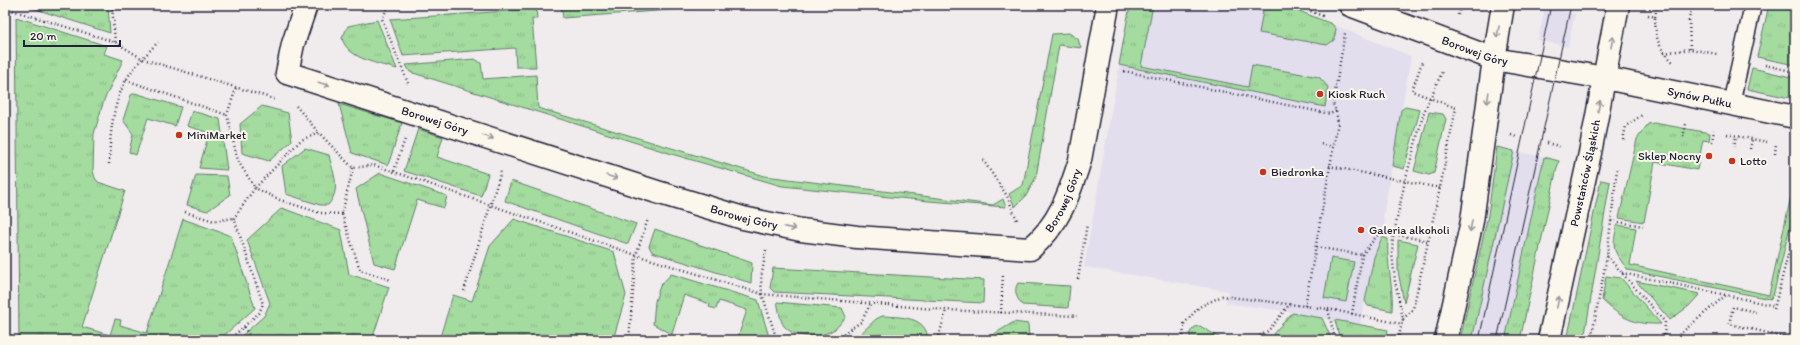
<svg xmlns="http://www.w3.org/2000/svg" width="1800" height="345" font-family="Itim,sans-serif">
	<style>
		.built { fill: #e2deee }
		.grass { fill: url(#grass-tufts); stroke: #637e6d }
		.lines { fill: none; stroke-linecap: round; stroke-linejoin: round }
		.service-casing { stroke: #22223b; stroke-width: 19 }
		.minor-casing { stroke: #22223b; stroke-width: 25 }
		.secondary-casing { stroke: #22223b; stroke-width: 25 }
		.path { stroke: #22223b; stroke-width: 2.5; stroke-dasharray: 1 3; stroke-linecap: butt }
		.service { stroke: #fbf7ec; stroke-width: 16 }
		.minor { stroke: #fbf7ec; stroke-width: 22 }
		.secondary { stroke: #fbf7ec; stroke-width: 22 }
		.tram { stroke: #22223b; stroke-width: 1 }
		.path-bridge { stroke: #22223b; stroke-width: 2.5; stroke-dasharray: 1 3; stroke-linecap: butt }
		.oneway { stroke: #99979c }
		.poi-dot { fill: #c8321e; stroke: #fbf7ec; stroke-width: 1.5 }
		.labels { text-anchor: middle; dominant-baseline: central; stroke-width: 4; stroke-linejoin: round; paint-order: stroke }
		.street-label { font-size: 12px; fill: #22223b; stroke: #fbf7ec }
		.poi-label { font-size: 12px; fill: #22223b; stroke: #fbf7ec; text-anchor: start }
	</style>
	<defs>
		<pattern id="grass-tufts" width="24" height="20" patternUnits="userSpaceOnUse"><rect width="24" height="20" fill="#a4db9f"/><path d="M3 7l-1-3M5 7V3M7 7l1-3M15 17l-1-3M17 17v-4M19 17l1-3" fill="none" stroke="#8dbc8a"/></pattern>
	</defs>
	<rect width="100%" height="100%" fill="#f0eced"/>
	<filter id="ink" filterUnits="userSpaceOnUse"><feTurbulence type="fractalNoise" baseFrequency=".025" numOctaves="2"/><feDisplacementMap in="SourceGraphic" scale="8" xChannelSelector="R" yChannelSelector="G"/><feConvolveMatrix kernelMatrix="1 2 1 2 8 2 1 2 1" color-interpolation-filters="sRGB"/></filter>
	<g filter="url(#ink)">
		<g class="built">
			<path d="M1130 5H1284L1411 56 1383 218 1385 221 1384 227 1374 257 1360 325 1277 310 1226 303 1228 291 1084 267Z"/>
			<path d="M1545 7 1575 14 1568 47 1538 40Z"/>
			<path d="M1514 151 1544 157 1505 340H1472Z"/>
		</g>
		<g class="grass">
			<path d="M23 5H108L110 33Z"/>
			<path d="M523 5H536L537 19H532L536 67H516L515 48 403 56 390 19 523 10Z"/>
			<path d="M561 5H737L563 18Z"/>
			<path d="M1130 5H1153L1141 66 1248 87 1252 65 1319 77 1328 87 1325 107 1119 65Z"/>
			<path d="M1234 5H1284L1332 24 1336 29 1334 40 1327 45 1259 33 1263 11Z"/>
			<path d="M1769 5 1795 11V65L1757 57Z"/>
			<path d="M16 17 107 46 104 54 123 60 104 100 94 134 93 171 95 178 98 182 125 191 82 327 110 335 115 319 121 320 120 325 147 333 183 219 231 236 255 308 219 340H19Z"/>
			<path d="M377 20 397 69C380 64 347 59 342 38L348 26Z"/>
			<path d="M1069 33 1078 39 1081 48 1059 45 1036 177 1026 196 1015 207 1009 194 1023 185 1052 34Z"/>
			<path d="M475 59 481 63 483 79 536 75 538 108 765 176 993 205 1003 199 1006 207 929 201 782 186 675 155 410 72 406 65Z"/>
			<path d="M1752 68 1795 78V99L1747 89Z"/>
			<path d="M135 93 181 107 175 126 148 118 136 155 129 152 133 134 123 120 131 95Z"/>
			<path d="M339 104 402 123 388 165 352 153Z"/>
			<path d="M262 106 288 113 292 141 269 161 242 153 240 124Z"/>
			<path d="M1405 107 1420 110 1404 169 1392 166 1401 110Z"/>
			<path d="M192 111 220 119 227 170 199 168 209 133 187 126Z"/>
			<path d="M1429 112 1443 114 1446 119 1434 173 1429 175 1414 171Z"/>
			<path d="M1654 123 1710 133 1709 141 1703 140 1697 170 1655 162 1644 222 1619 218 1637 139 1648 124Z"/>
			<path d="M418 129 443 137 437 157 488 174 481 196 404 171Z"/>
			<path d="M1497 147 1514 151 1472 340H1460L1488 215Z"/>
			<path d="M305 148 329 155C333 174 342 189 328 205H320L286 194 282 166Z"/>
			<path d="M1544 157 1559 161 1556 172 1520 340H1505Z"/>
			<path d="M380 173 447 196 444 208 417 200 395 269 374 263 356 189Z"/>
			<path d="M196 175 227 176 230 195 207 211 187 205Z"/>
			<path d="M1795 178V206L1773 296 1770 299 1628 270C1612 249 1612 250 1617 225L1636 228 1630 265 1769 295Z"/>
			<path d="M1601 180 1610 182 1584 340H1567Z"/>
			<path d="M511 181 636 224 628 244 505 201Z"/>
			<path d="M282 208 341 230 349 274 389 287 372 340H237L264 316 270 303 247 240Z"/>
			<path d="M514 219 614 252 626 295 613 340H439L453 295 472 301 490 246Z"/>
			<path d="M655 229 752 263 751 283 652 252 649 246Z"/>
			<path d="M1382 237 1388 239C1386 263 1394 287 1392 311L1368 306 1365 301 1374 257Z"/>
			<path d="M1398 240 1418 244 1404 303 1398 271Z"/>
			<path d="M1331 258 1354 262 1346 302 1324 298Z"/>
			<path d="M773 268 984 280 983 303 774 292 770 288Z"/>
			<path d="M671 274 758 300 770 340H737L747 310 719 301 716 309 709 307 710 304 684 295 672 334 653 324 655 301 660 286Z"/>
			<path d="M1606 276 1621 278 1661 324C1634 325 1621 318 1602 300Z"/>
			<path d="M1636 281 1700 294 1689 306 1670 320Z"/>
			<path d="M1018 283 1070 286 1068 308 1022 305C1017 299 1013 290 1018 283Z"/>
			<path d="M777 302 842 308 846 317C842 321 839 326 835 329 821 338 796 340 784 326 780 321 779 309 777 302Z"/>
			<path d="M1292 313 1322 318 1332 340H1283L1273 334Z"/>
			<path d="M882 316C901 317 927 316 928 340H854L876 319Z"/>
			<path d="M1335 320 1388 330 1386 340H1340Z"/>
			<path d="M1014 322 1028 324 1029 340H984Z"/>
			<path d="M1200 326 1224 340H1190V332L1195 327Z"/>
		</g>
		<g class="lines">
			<g class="service-casing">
				<path id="service" d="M1731 104 1753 5"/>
			</g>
			<g class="minor-casing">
				<g id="minor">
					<path id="s1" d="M306 5 293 44 287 73 657 192 743 218 801 230 857 237 1030 249C1059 225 1069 195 1080 160L1108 5"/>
					<path id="s2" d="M1350 5 1494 59 1605 78 1795 117"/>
				</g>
			</g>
			<g class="secondary-casing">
				<g id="secondary">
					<path d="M1446 340 1472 221 1494 59 1503 5"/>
					<path id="s3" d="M1549 340 1590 153 1618 5"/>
				</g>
			</g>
			<g class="path">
				<path d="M112 5 115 42"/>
				<path d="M389 5 382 19 408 83"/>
				<path d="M1296 5 1325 17"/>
				<path d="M5 8 115 42 143 59 274 99"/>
				<path d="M1458 15 1461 5"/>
				<path d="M1648 15 1655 17C1656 40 1657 46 1674 63"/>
				<path d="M1655 17 1657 5"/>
				<path d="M1690 49 1689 19 1692 5"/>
				<path d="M1664 53 1690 49 1717 54"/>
				<path d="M1765 65 1795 72"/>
				<path d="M1124 71 1330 114 1336 111"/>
				<path d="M126 80 227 115"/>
				<path d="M296 106 319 133"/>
				<path d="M1727 134 1767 142"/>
				<path d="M1511 135 1516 137"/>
				<path d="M1683 137 1686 124"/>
				<path d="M1623 140 1626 126 1642 115"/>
				<path d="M1712 142 1714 130"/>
				<path d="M1547 143 1562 147"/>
				<path d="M1321 144 1333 147"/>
				<path d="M1734 147 1736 136"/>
				<path d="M1750 149 1752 140"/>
				<path d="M1775 154 1776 143"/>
				<path d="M983 160 1007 196 1017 220"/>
				<path d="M109 164C110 136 112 106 126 80 134 66 147 54 158 42"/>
				<path d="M1329 166 1440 188"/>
				<path d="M353 168 342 214 360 270 391 280"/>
				<path d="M394 171 405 139"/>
				<path d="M185 212 214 221 234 218"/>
				<path d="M342 214 320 213 280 200 255 188 301 140 319 133 353 168 374 165 636 255 762 294 946 310 1077 316"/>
				<path d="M1611 221 1643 226"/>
				<path d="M1371 233 1382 232 1428 241"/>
				<path d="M1316 247 1362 255"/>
				<path d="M766 250 761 279 762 294 777 340"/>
				<path d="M1607 256 1665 322 1664 340"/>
				<path d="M1622 273 1726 295"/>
				<path d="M1078 279 1087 224"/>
				<path d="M464 291 501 171"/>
				<path d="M1305 306 1328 309 1335 340"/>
				<path d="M1328 309 1402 324"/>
				<path d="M1774 309 1795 227"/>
				<path d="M1001 313 1003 274"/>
				<path d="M1352 314 1362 255 1379 233"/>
				<path d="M1403 319 1413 309 1440 188 1456 108 1412 91 1422 62"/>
				<path d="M244 327 252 340"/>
				<path d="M1752 329 1729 324 1733 307 1756 312"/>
				<path d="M1779 336 1795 339"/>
				<path d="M229 340 259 313 263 304 234 218 255 188 238 161 227 115 236 88"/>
				<path d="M629 340 636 255 648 219"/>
				<path d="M833 340 861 322 871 303"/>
				<path d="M938 340 946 310"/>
				<path d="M1183 340 1184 324 1199 307 1222 296 1305 306 1338 122 1336 111 1333 104 1345 33"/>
				<path d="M1253 340 1268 331 1289 305"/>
				<path d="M1398 340 1403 319 1395 281 1392 253 1393 238 1405 181 1424 112 1443 70"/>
				<path d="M1591 340 1607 256 1617 169"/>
				<path d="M1673 340 1726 295 1775 306"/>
			</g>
			<use href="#service" class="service"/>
			<use href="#minor" class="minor"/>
			<use href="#secondary" class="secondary"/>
			<g class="tram">
				<path d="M1479 340 1551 5"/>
				<path d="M1497 340 1571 5"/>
			</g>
			<path class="path-bridge" d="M1752 329 1779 336"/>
		</g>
		<defs><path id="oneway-shaft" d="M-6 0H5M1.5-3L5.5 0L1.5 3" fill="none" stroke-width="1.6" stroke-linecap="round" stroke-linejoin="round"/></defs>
		<g class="oneway">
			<use href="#oneway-shaft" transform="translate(1498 32) rotate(100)"/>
			<use href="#oneway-shaft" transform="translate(1612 42) rotate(-80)"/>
			<use href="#oneway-shaft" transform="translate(324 84) rotate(18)"/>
			<use href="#oneway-shaft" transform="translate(1488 98) rotate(98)"/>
			<use href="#oneway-shaft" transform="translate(1599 106) rotate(-79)"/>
			<use href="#oneway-shaft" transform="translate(488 137) rotate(18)"/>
			<use href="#oneway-shaft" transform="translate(612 177) rotate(18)"/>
			<use href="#oneway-shaft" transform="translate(1471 226) rotate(101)"/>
			<use href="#oneway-shaft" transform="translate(790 228) rotate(11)"/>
			<use href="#oneway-shaft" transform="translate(1558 302) rotate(-78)"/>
		</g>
	</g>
	<g class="poi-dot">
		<circle cx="1320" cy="94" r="4"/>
		<circle cx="179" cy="135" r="4"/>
		<circle cx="1709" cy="156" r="4"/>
		<circle cx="1732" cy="161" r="4"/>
		<circle cx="1263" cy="172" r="4"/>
		<circle cx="1361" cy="230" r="4"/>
	</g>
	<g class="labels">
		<g class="street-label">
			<text stroke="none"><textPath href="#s2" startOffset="133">Borowej Góry</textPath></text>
			<text stroke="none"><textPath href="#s2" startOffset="363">Synów Pułku</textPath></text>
			<text stroke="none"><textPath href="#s1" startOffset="226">Borowej Góry</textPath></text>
			<text stroke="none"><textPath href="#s3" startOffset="171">Powstańców Śląskich</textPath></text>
			<text stroke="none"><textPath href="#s1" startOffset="898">Borowej Góry</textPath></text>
			<text stroke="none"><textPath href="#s1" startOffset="550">Borowej Góry</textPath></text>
		</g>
		<g class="poi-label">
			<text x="1328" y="94">Kiosk Ruch</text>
			<text x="187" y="135">MiniMarket</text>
			<text x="1701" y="156" text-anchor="end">Sklep Nocny</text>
			<text x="1740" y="161">Lotto</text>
			<text x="1271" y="172">Biedronka</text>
			<text x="1369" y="230">Galeria alkoholi</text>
		</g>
	</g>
	<rect width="1800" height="345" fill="none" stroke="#fbf7ec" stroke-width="20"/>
	<rect x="10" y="10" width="1780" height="325" fill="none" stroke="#22223b" stroke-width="1.5" filter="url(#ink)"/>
	<path d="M24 40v6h96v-6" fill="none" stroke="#22223b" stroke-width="2"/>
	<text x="30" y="40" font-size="12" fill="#22223b" stroke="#fbf7ec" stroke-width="3" paint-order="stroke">20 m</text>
</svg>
